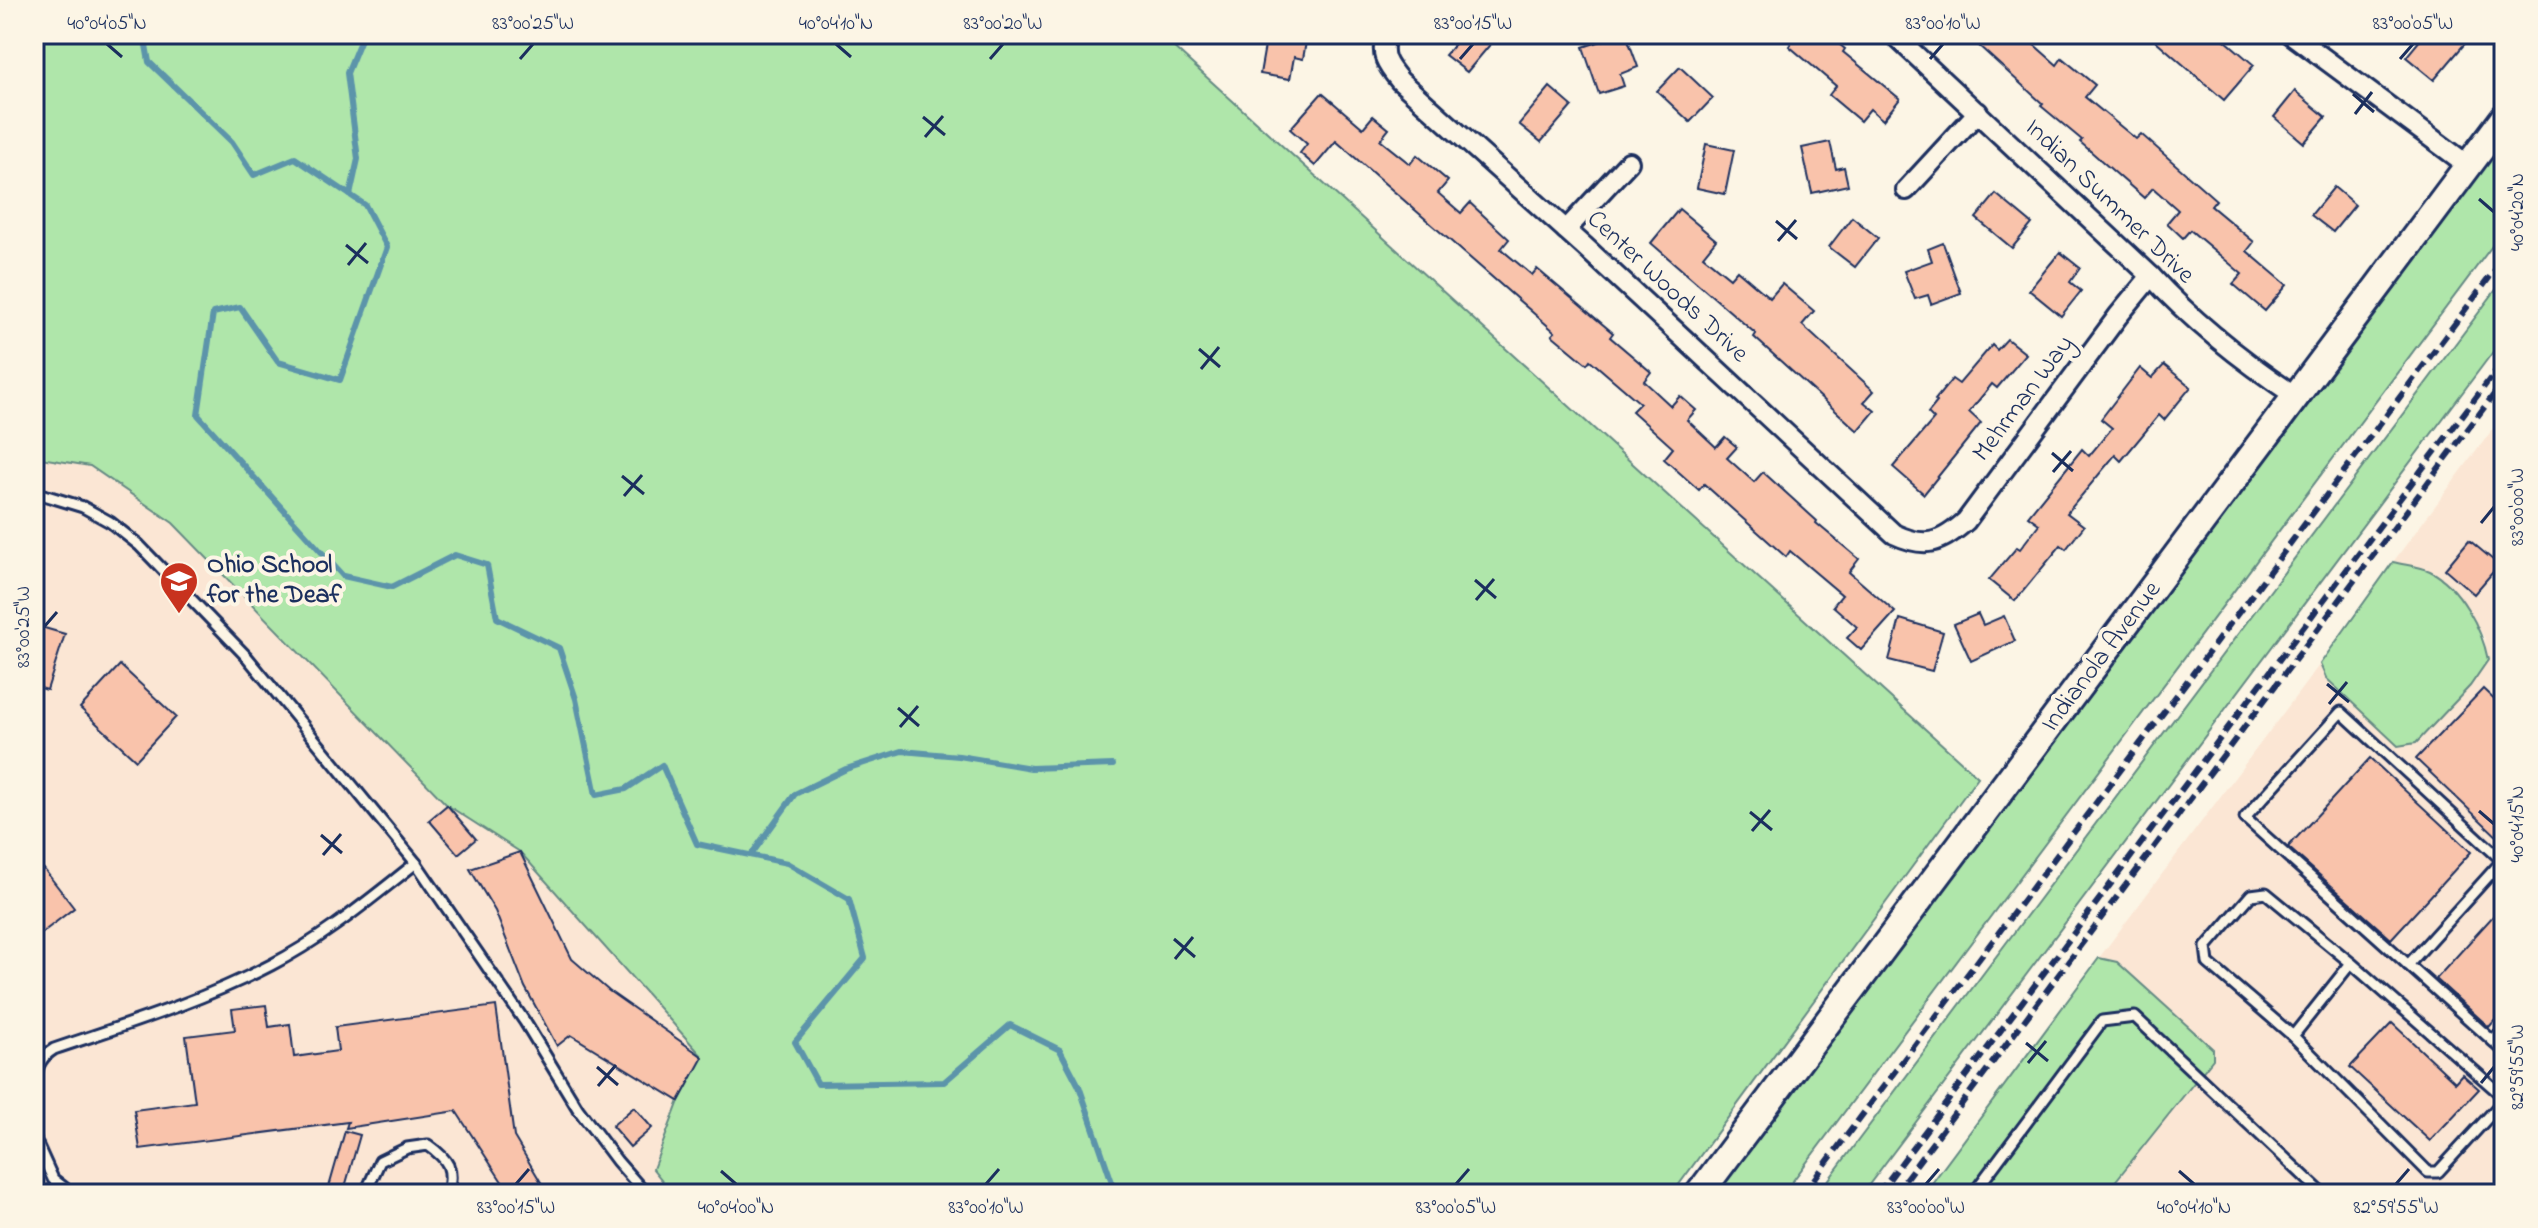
<svg xmlns="http://www.w3.org/2000/svg" width="2538" height="1228" font-family="'Indie Flower',sans-serif">
	<style>
		.built { fill: #fbe6d4 }
		.green { fill: #afe6aa; stroke: #658a84; stroke-width: 2 }
		.lines { fill: none; stroke-linecap: round; stroke-linejoin: round }
		.stream { stroke: #5b94aa; stroke-width: 6 }
		.building { fill: #f9c3ab; stroke: #1b2f5e; stroke-width: 2 }
		.lane-casing { stroke: #1b2f5e; stroke-width: 15 }
		.street-casing { stroke: #1b2f5e; stroke-width: 24 }
		.secondary-casing { stroke: #1b2f5e; stroke-width: 32 }
		.lane { stroke: #fcf5e5; stroke-width: 9 }
		.street { stroke: #fcf5e5; stroke-width: 18 }
		.secondary { stroke: #fcf5e5; stroke-width: 26 }
		.rail { stroke: #1b2f5e; stroke-width: 6; stroke-dasharray: 12 6; stroke-linecap: butt }
		.ticks { fill: none; stroke: #1b2f5e; stroke-width: 3 }
		.labels { text-anchor: middle; dominant-baseline: central; stroke-width: 8; stroke-linejoin: round; paint-order: stroke }
		.street-label { font-size: 26px; fill: #1b2f5e; stroke: #fcf5e5 }
		.poi-label { font-size: 26px; font-weight: bold; fill: #1b2f5e; stroke: #fcf5e5; text-anchor: start }
		.neatline { fill: none; stroke: #1b2f5e; stroke-width: 3 }
		.ticks-label { font-size: 20px; text-anchor: middle; fill: #1b2f5e }
	</style>
	<rect width="100%" height="100%" fill="#fcf5e5"/>
	<filter id="ink" filterUnits="userSpaceOnUse"><feTurbulence type="fractalNoise" baseFrequency=".0125" numOctaves="2"/><feDisplacementMap in="SourceGraphic" scale="16" xChannelSelector="R" yChannelSelector="G"/><feConvolveMatrix kernelMatrix="1 2 1 2 8 2 1 2 1" color-interpolation-filters="sRGB"/></filter>
	<g filter="url(#ink)">
		<g class="built">
			<path d="M34 367 129 428 852 1194H34Z"/>
			<path d="M2504 414V1194H2108L2213 1049 2117 962 2099 958 2320 664 2326 678 2470 686 2488 659 2484 637 2458 594 2430 571 2393 562Z"/>
		</g>
		<g class="green">
			<path d="M34 34H1159L1978 777 1672 1194H673L653 1169 679 1101 702 1056 520 852 447 805 173 523 90 466 34 457Z"/>
			<path d="M2504 140V230L1783 1194H1715Z"/>
			<path d="M2504 279V337L1862 1194H1818Z"/>
			<path d="M2393 562C2404 565 2419 566 2430 571 2460 586 2482 629 2488 660L2470 686 2416 743 2398 746 2326 678 2320 664Z"/>
			<path d="M2099 958 2117 962 2213 1049V1059L2114 1183 2108 1194H1924Z"/>
		</g>
		<g class="lines">
			<g class="stream">
				<path d="M144 34 149 62 232 142 254 175 295 158 365 205 387 247 340 380 278 362 240 307 213 313 198 415 343 576 392 587 455 555 487 565 497 618 559 648 576 699 596 795 626 789 662 765 697 844 787 863 849 899 865 958 795 1042 818 1084 944 1082 1010 1025 1060 1050 1079 1086 1116 1194"/>
				<path d="M350 195 358 159 347 73 363 34"/>
				<path d="M751 855 795 794 846 769 902 751 959 756 1031 768 1113 765"/>
			</g>
		</g>
		<g class="building">
			<path d="M1267 34 1307 36 1303 59 1294 57 1290 79 1260 74Z"/>
			<path d="M1463 34H1499L1467 72 1445 55Z"/>
			<path d="M1623 34H1626L1638 67 1620 74 1624 86 1599 94 1583 47Z"/>
			<path d="M1781 34H1827L1845 49 1843 52 1900 99 1883 120 1870 109 1860 121 1829 95 1836 86 1789 46 1791 43Z"/>
			<path d="M1966 34H2022L2057 65 2062 58 2095 85 2085 97 2136 139 2141 134 2216 200 2211 206 2254 242 2247 251 2287 285 2265 311 2233 284 2242 274 2190 230 2183 238 2167 223 2178 210 2153 188 2144 198 2080 142 2082 140 2041 106 2043 104Z"/>
			<path d="M2148 34H2218L2254 65 2224 100Z"/>
			<path d="M2425 34H2473L2434 80 2406 57Z"/>
			<path d="M1680 67 1713 98 1690 122 1657 91Z"/>
			<path d="M1550 87 1572 106 1541 142 1519 124Z"/>
			<path d="M2295 91 2326 117 2304 143 2274 117Z"/>
			<path d="M1322 93 1363 128 1373 116 1389 129 1380 140 1410 164 1417 155 1448 181 1438 193 1461 213 1470 203 1509 239 1501 249 1532 275 1537 269 1613 333 1610 337 1651 372 1644 381 1671 406 1680 396 1696 410 1687 420 1716 447 1725 437 1737 447 1727 458 1754 482 1763 472 1817 521 1816 523 1859 559 1849 572 1895 612 1861 650 1847 638 1857 627 1833 606 1842 595 1790 551 1786 557 1704 484 1699 490 1664 459 1673 448 1632 411 1640 403 1590 360 1587 364 1552 335 1555 332 1336 141 1315 166 1300 153 1307 144 1290 129Z"/>
			<path d="M1830 142 1836 169 1844 167 1848 185 1812 193 1802 148Z"/>
			<path d="M1706 144 1734 150 1725 194 1697 188Z"/>
			<path d="M2334 187 2355 205 2333 232 2311 215Z"/>
			<path d="M1996 194 2032 224 2012 248 1976 218Z"/>
			<path d="M1679 209 1716 240 1703 256 1730 278 1737 270 1770 298 1782 284 1814 311 1802 325 1874 391 1864 402 1875 411 1858 431 1754 337 1756 334 1651 243Z"/>
			<path d="M1852 217 1878 238 1855 267 1829 247Z"/>
			<path d="M1943 243 1961 293 1931 304 1928 295 1915 299 1904 271 1932 261 1928 249Z"/>
			<path d="M2060 252 2080 268 2070 282 2081 291 2061 316 2029 290Z"/>
			<path d="M2007 339 2026 354 1997 388 1992 384 1969 412 1981 423 1924 494 1893 467 1934 419 1928 413 1937 402 1935 400 1952 379 1959 384 1992 345 1997 350Z"/>
			<path d="M2164 365 2191 387 2164 420 2159 415 2121 461 2115 455 2067 513 2084 526 2066 549 2061 545 2015 601 1989 580 2017 547 2020 549 2039 524 2028 516 2082 449 2089 456 2112 428 2101 419 2140 368 2152 378Z"/>
			<path d="M2469 540 2499 565 2474 594 2445 569Z"/>
			<path d="M1978 614 1983 625 2004 616 2015 641 1971 661 1954 624Z"/>
			<path d="M1900 619 1943 632 1932 671 1889 660Z"/>
			<path d="M34 625 65 634 47 690 34 686Z"/>
			<path d="M120 665 176 717 136 760 80 708Z"/>
			<path d="M2483 689 2504 709V843L2416 759Z"/>
			<path d="M2370 758 2471 852 2391 939 2288 847Z"/>
			<path d="M447 805 476 839 458 854 429 820Z"/>
			<path d="M520 852 572 959 609 991 703 1057 679 1101 571 1035 557 1046 525 987 495 911 470 869Z"/>
			<path d="M44 869 74 908 34 939V877Z"/>
			<path d="M2504 904V1010L2489 1027 2436 979Z"/>
			<path d="M266 1005 269 1027 290 1024 294 1057 338 1051 335 1027 496 1006 514 1137 548 1194H510L456 1111 346 1128 348 1122 140 1149 134 1110 195 1102 186 1036 235 1030 232 1009Z"/>
			<path d="M2392 1023 2455 1082 2462 1074 2479 1089 2430 1141 2350 1067Z"/>
			<path d="M634 1107 652 1128 630 1147 612 1126Z"/>
			<path d="M345 1131 360 1135 343 1194H327Z"/>
		</g>
		<g class="lines">
			<g class="lane-casing">
				<g id="lane">
					<path d="M34 492 83 507 110 522 139 545 247 657 416 863 525 1022 578 1109 617 1161 646 1194"/>
					<path d="M2504 862 2341 712 2245 818 2504 1051"/>
					<path d="M2351 963 2293 1036 2208 963 2206 947 2251 895 2266 893 2351 963 2504 1097"/>
					<path d="M2408 965 2502 861"/>
					<path d="M2293 1036 2428 1172H2438L2504 1100"/>
					<path d="M2493 1041 2504 1029"/>
					<path d="M34 1092C36 1072 36 1060 54 1049 128 1024 202 1001 271 965 324 938 370 899 416 863"/>
					<path d="M34 1137 53 1179 72 1194"/>
					<path d="M365 1194 380 1161 407 1148 428 1145C449 1160 454 1168 448 1194"/>
					<path d="M1973 1194 2102 1021 2135 1017 2323 1194"/>
				</g>
			</g>
			<g class="street-casing">
				<g id="street">
					<path d="M1386 34C1380 56 1386 64 1400 81L1584 246 1894 534C1926 549 1941 543 1966 521L2118 316 2151 276"/>
					<path d="M1893 34 2151 276C2194 323 2244 362 2297 397"/>
					<path d="M2291 34 2469 166"/>
					<path d="M1906 190 1978 112"/>
					<path d="M1566 230 1629 162"/>
				</g>
			</g>
			<g class="secondary-casing">
				<path id="secondary" d="M1699 1194 2504 118"/>
			</g>
			<use href="#lane" class="lane"/>
			<use href="#street" class="street"/>
			<use href="#secondary" class="secondary"/>
			<g class="rail">
				<path d="M1803 1194 2504 258"/>
				<path d="M1878 1194 2504 360"/>
				<path d="M1894 1194 2504 381"/>
			</g>
		</g>
	</g>
	<path class="ticks" d="M107 44 122 57M836 44 851 57M520 59 533 44M990 59 1003 44M1460 59 1473 44M1930 59 1943 44M2400 59 2413 44M2353 94 2374 112M2355 114 2372 92M923 117 945 135M925 137 943 116M2479 199 2494 212M1776 221 1797 239M1778 241 1796 220M346 245 368 263M348 265 366 243M1199 349 1220 367M1201 369 1219 347M2052 453 2073 471M2053 472 2071 451M622 476 644 494M624 496 642 475M2481 523 2494 507M1475 580 1496 598M1476 600 1494 579M44 627 57 612M2327 684 2349 702M2329 704 2347 682M898 708 919 726M900 727 918 706M2479 811 2494 824M1750 812 1772 830M1752 831 1770 810M321 835 342 853M323 855 341 834M1174 939 1195 957M1175 959 1193 937M2026 1043 2048 1061M2028 1063 2046 1041M597 1067 618 1085M2481 1083 2494 1067M598 1086 616 1065M721 1171 736 1184M2179 1171 2194 1184M516 1184 529 1169M986 1184 999 1169M1456 1184 1469 1169M1926 1184 1939 1169M2396 1184 2409 1169"/>
	<defs>
		<g id="school-pin" transform="scale(2)"><path d="M0 17L-7.5 6A9.5 9.5 0 1 1 7.5 6Z" fill="#c8321e" stroke="#fcf5e5"/><path d="M0-5L7-2L0 1L-7-2ZM-4 1L0 2.5L4 1V4Q0 6-4 4Z" fill="#fff"/></g>
	</defs>
	<g fill-rule="evenodd">
		<use href="#school-pin" x="179" y="581"/>
	</g>
	<g class="labels">
		<g class="street-label">
			<text transform="translate(2109 202) rotate(44)">Indian Summer Drive</text>
			<text transform="translate(1667 287) rotate(43)">Center Woods Drive</text>
			<text transform="translate(2024 399) rotate(-53)">Mehrman Way</text>
			<text transform="translate(2102 657) rotate(-53)">Indianola Avenue</text>
		</g>
		<g class="poi-label">
			<text x="207" y="566">Ohio School<tspan x="207" dy="30">for the Deaf</tspan></text>
		</g>
	</g>
	<rect width="2538" height="1228" fill="none" stroke="#fcf5e5" stroke-width="88"/>
	<rect x="44" y="44" width="2450" height="1140" class="neatline"/>
	<g class="ticks-label">
		<text x="107" y="29">40°04'05"N</text>
		<text x="533" y="29">83°00'25"W</text>
		<text x="836" y="29">40°04'10"N</text>
		<text x="1003" y="29">83°00'20"W</text>
		<text x="1473" y="29">83°00'15"W</text>
		<text x="1943" y="29">83°00'10"W</text>
		<text x="2413" y="29">83°00'05"W</text>
		<text transform="translate(2516 212) rotate(-90)" y="7">40°04'20"N</text>
		<text transform="translate(2516 507) rotate(-90)" y="7">83°00'00"W</text>
		<text transform="translate(22 627) rotate(-90)" y="7">83°00'25"W</text>
		<text transform="translate(2516 824) rotate(-90)" y="7">40°04'15"N</text>
		<text transform="translate(2516 1067) rotate(-90)" y="7">82°59'55"W</text>
		<text x="516" y="1213">83°00'15"W</text>
		<text x="736" y="1213">40°04'00"N</text>
		<text x="986" y="1213">83°00'10"W</text>
		<text x="1456" y="1213">83°00'05"W</text>
		<text x="1926" y="1213">83°00'00"W</text>
		<text x="2194" y="1213">40°04'10"N</text>
		<text x="2396" y="1213">82°59'55"W</text>
	</g>
</svg>
